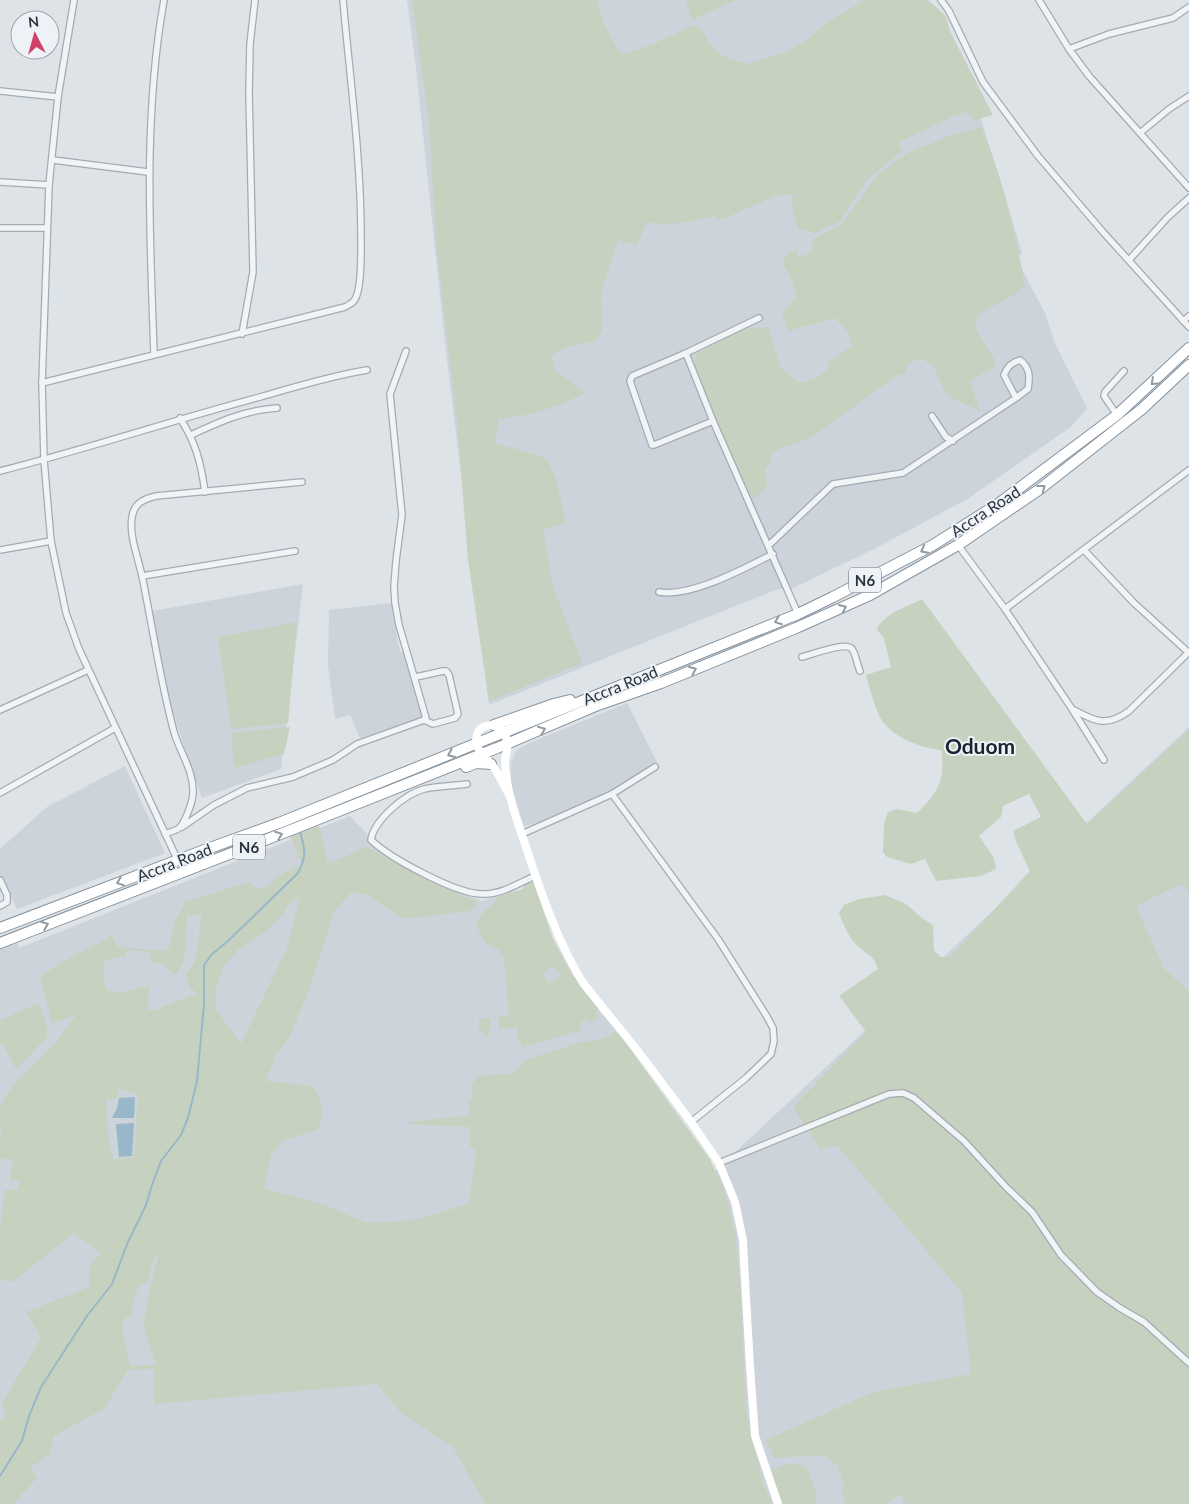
<svg xmlns="http://www.w3.org/2000/svg" width="1189" height="1504" font-family="Lato,sans-serif">
	<style>
		.built { fill: #ccd3da }
		.green { fill: #c6d2bf; fill-rule: evenodd }
		.water { fill: #98b7c9 }
		.lines { fill: none; stroke-linecap: round; stroke-linejoin: round }
		.stream { stroke: #98b7c9; stroke-width: 2 }
		.street-casing { stroke: #a3abb2; stroke-width: 8 }
		.highway-casing { stroke: #85939f; stroke-width: 12 }
		.street { stroke: #f1f4f6; stroke-width: 5.5 }
		.secondary { stroke: #fff; stroke-width: 8 }
		.highway { stroke: #fff; stroke-width: 10 }
		.oneway { stroke: #93999f }
		.labels { text-anchor: middle; dominant-baseline: central; stroke-width: 4; stroke-linejoin: round; paint-order: stroke }
		.shield { fill: #eef2f6; stroke: #636c76; stroke-width: 1 }
		.shield-label { font-size: 15px; font-weight: bold; fill: #27333f }
		.street-label { font-size: 16px; fill: #27333f; stroke: #eef2f6 }
		.district-label { font-size: 21px; font-weight: bold; fill: #192430; stroke: #eef2f6 }
	</style>
	<rect width="100%" height="100%" fill="#dee3e8"/>
	<g class="built">
		<path d="M407 0H915L948 37 983 125 1022 253 1016 258 1045 313 1055 343 1087 408 1072 426 969 498 876 548 791 589H778L489 705 445 343 416 68Z"/>
		<path d="M303 584 281 769 202 798 170 705 152 611Z"/>
		<path d="M391 603 400 652H405L424 718 360 738 350 715 335 719 328 665 329 610Z"/>
		<path d="M627 703 657 762 616 789 541 823 524 826 511 785V763L516 751 527 744Z"/>
		<path d="M1189 727V1504H0V944L15 938 19 948 350 816 390 858 450 889 482 901 521 890 576 984 623 1038 714 1172Z"/>
		<path d="M125 766 165 853 17 909 0 875V849L47 807Z"/>
	</g>
	<g class="green">
		<path d="M412 0H598C599 19 612 39 622 55L655 43 692 26 700 27 710 44 721 55 746 64 781 54 806 41 827 22 865 0H928L945 15 951 33 993 115 975 120 966 112 954 116 897 143 903 150 867 180 839 222 815 233 798 229 792 208 793 194 775 196 721 220 714 216C692 221 670 227 647 222L637 245 618 240 601 293 602 330 595 342C578 343 565 346 551 356L556 372 566 378 585 393C555 409 532 415 499 419L495 443 546 458 556 479 566 524 543 529 552 584 582 663 489 701 468 560 457 422 436 242 429 122Z"/>
		<path d="M686 0H736L694 19H691Z"/>
		<path d="M981 127C1003 178 1015 231 1025 285L1015 294 977 315 976 329 995 360 994 368 970 380 980 411 946 395 933 366 921 358 907 364 906 373 896 376 814 436 773 452 770 460V463L765 469 767 485 760 494 752 499 712 413 694 366 697 353 743 329 768 327 781 368 799 383 817 378 827 369 830 361 852 346 848 332 835 318 788 331 782 314 797 296 790 276 782 263 786 255 797 250 798 256 807 255 812 249 813 239 841 225 878 174 907 153 949 136Z"/>
		<path d="M922 599 1087 824 1189 730V892L1182 884 1136 906 1164 968 1189 992V1504H906L900 1494 885 1504H846L841 1491 845 1489 838 1466 825 1455 774 1458 766 1440 873 1392 971 1374 962 1293 838 1146 820 1149 793 1107 866 1032 839 996 878 969C872 953 871 958 860 948 849 939 844 926 839 913L844 905 859 899 885 895 906 904 922 918 933 925 934 950 940 957H950L1030 871 1017 844 1013 831 1041 817 1029 794 1003 806 1001 817 979 836 994 858 996 869 981 876 936 881 925 859 911 864 887 857 883 852 884 824 888 812 897 809 917 813C938 793 946 780 941 750 920 748 888 736 879 715 873 702 870 688 866 675L891 667 884 638 877 630C882 614 907 607 922 599Z"/>
		<path d="M297 622 288 723 231 729 218 637Z"/>
		<path d="M290 727 284 754 234 768 231 733Z"/>
		<path d="M319 826 328 863 367 847 464 897 475 899 477 905 470 911 405 919 367 895 351 892 334 912 309 990 290 1036 275 1057 266 1081 313 1086C322 1102 326 1111 318 1129L283 1141 271 1155 264 1188 325 1205 367 1223 413 1220 469 1204 476 1152 470 1146V1127L410 1124 408 1122 470 1115 469 1100H472L471 1085 479 1076 513 1073 525 1060 582 1042 603 1039 617 1031 709 1158 724 1188 735 1232 740 1279 746 1410 763 1483 772 1504H485L453 1447 402 1414 377 1384 154 1404V1369L128 1370 104 1409 54 1436 50 1454 30 1468 37 1478 13 1504H0V1421L6 1416 2 1403 41 1338 26 1312 89 1287V1267L101 1253 74 1233 13 1282 0 1279V1228L5 1190H18L19 1181 10 1180 13 1160 0 1158V1136L3 1133 0 1130V1105L16 1081 55 1044 76 1015 52 1023 40 977 58 964 112 936 118 947 163 951 169 948 174 924 185 902 249 882 257 889 269 886 274 878 302 864 290 836ZM300 897 287 948 241 1044 216 1009V986L224 966 238 950 264 933 282 915 290 902ZM187 915H202L195 961 186 974 190 988 198 993 155 1010H148L149 985 121 993 107 990 103 977 105 960 126 956V950L151 952 150 961 164 965 172 974H176L183 963 185 954ZM119 1089 138 1094 134 1158 114 1159 109 1145 106 1099H117ZM155 1255 158 1256 151 1283 143 1325 156 1365H130L122 1329 125 1317 131 1318 134 1299 139 1285 147 1283Z"/>
		<path d="M533 880 553 939 573 975 599 1009 595 1012 599 1017 591 1023 587 1018 579 1024 582 1030 523 1047 517 1037V1027L499 1029 498 1016 509 1015 504 956H502C500 946 492 949 486 943 481 938 479 930 476 924 481 910 491 909 497 897L523 889 526 881ZM554 966 561 976 548 983 543 972Z"/>
		<path d="M39 1003 47 1026V1037L16 1069 2 1043 0 1044V1020Z"/>
		<path d="M490 1018 491 1030H487L488 1037H484L483 1031H479V1019Z"/>
		<path d="M785 1464H798L807 1468 818 1497 815 1499 817 1504H783L770 1471Z"/>
	</g>
	<g class="water">
		<path d="M135 1097 134 1118H112L117 1108 119 1098Z"/>
		<path d="M134 1123 132 1156 119 1157 116 1124Z"/>
	</g>
	<g class="lines">
		<path class="stream" d="M0 1476 22 1441 29 1416 41 1387 87 1316 112 1284 128 1242 146 1205 152 1185 161 1161 181 1135 188 1118 197 1081 204 1004V965L212 954 228 941 298 873C307 855 305 850 300 831"/>
		<g class="street-casing">
			<g id="street">
				<path d="M74 0 58 97 49 185 42 383 44 460 51 541 66 613 79 649 178 861"/>
				<path d="M941 0 949 11 983 82 1038 156 1103 232 1189 327"/>
				<path d="M1039 0 1069 49 1089 76 1189 188"/>
				<path d="M1069 49 1109 34 1173 18 1189 7"/>
				<path d="M0 91 58 97"/>
				<path d="M1140 133 1169 109 1189 96"/>
				<path d="M53 160 148 172"/>
				<path d="M0 182 49 185"/>
				<path d="M0 228H47"/>
				<path d="M1129 260 1168 217 1189 198"/>
				<path d="M1183 321 1189 316"/>
				<path d="M242 334 253 272 249 93 250 44 255 0"/>
				<path d="M406 351 390 394 402 515 396 561 394 586 395 603 399 625 426 718 424 720"/>
				<path d="M154 354C150 236 143 117 164 0"/>
				<path d="M684 354 687 356 713 421 798 614"/>
				<path d="M42 383 345 307C350 304 354 303 356 297 362 285 361 251 361 237 361 157 350 79 343 0"/>
				<path d="M1117 415 1104 396 1105 392 1124 371"/>
				<path d="M932 416 946 437 953 441"/>
				<path d="M180 418C196 443 201 463 205 492"/>
				<path d="M713 421 654 445H652L630 381 632 376 684 354 759 318"/>
				<path d="M191 435C219 422 245 410 277 408"/>
				<path d="M0 471C87 449 173 420 260 397 295 387 330 376 367 370"/>
				<path d="M769 545 833 484 903 473 1016 398 1028 389C1030 376 1030 368 1020 360 1011 363 1008 366 1004 375L1016 398"/>
				<path d="M958 545 1005 609 1072 709 1104 760"/>
				<path d="M0 550 51 541"/>
				<path d="M1084 550 1134 603 1188 652"/>
				<path d="M142 576 295 551"/>
				<path d="M659 592C690 598 745 568 773 554"/>
				<path d="M1005 609 1189 470"/>
				<path d="M802 657C811 655 846 641 852 649 856 654 857 665 860 671"/>
				<path d="M416 677 443 671H446L449 675 458 714 455 718 433 724 424 720"/>
				<path d="M0 710 88 670"/>
				<path d="M1074 710C1096 722 1107 727 1129 711L1189 652"/>
				<path d="M467 784C453 786 438 786 424 789 405 794 374 820 371 840 390 858 459 896 485 894 502 894 519 883 535 876"/>
				<path d="M0 793 115 728"/>
				<path d="M612 794 718 939 766 1015 773 1028 774 1041 771 1054 746 1078 691 1122"/>
				<path d="M182 827 214 805 247 788 293 777 333 760 357 744 424 720"/>
				<path d="M165 834C169 832 176 831 179 828 185 823 193 801 193 793 194 771 180 753 174 732 160 681 153 629 142 576 138 557 129 536 132 517 134 503 144 499 156 496L302 482"/>
				<path d="M522 834 612 794 655 767"/>
				<path d="M0 880 7 895V902L0 906"/>
				<path d="M719 1163 889 1094 903 1093 914 1098 964 1141 1006 1187 1032 1212 1061 1255 1097 1292 1120 1308 1144 1322 1189 1363"/>
			</g>
		</g>
		<g class="highway-casing">
			<g id="highway">
				<path d="M494 725 554 704 570 700"/>
				<path d="M466 767 476 763 491 764"/>
				<path d="M0 928 207 849 279 823 798 614 833 597 933 545 998 504 1117 415 1189 348"/>
				<path d="M0 943 296 828 497 748 598 705 661 683 796 628 870 595 958 545 1040 489 1142 409 1189 365"/>
			</g>
		</g>
		<use href="#street" class="street"/>
		<path class="secondary" d="M511 799C506 789 501 779 495 769 490 761 479 754 477 745 471 724 499 716 507 740 509 747 505 755 505 762 505 774 508 788 511 800 515 817 522 834 527 850 542 896 558 942 583 983L637 1050 691 1122 719 1163 735 1202 743 1240 744 1262 750 1367 755 1436 778 1504"/>
		<use href="#highway" class="highway"/>
	</g>
	<defs><path id="oneway-chevron" d="M-2-3.5L2.5 0L-2 3.5" fill="none" stroke-width="1.6" stroke-linecap="round" stroke-linejoin="round" transform="scale(1.25)"/></defs>
	<g class="oneway">
		<use href="#oneway-chevron" transform="translate(1154 382) rotate(138)"/>
		<use href="#oneway-chevron" transform="translate(1042 488) rotate(-37)"/>
		<use href="#oneway-chevron" transform="translate(924 550) rotate(152)"/>
		<use href="#oneway-chevron" transform="translate(843 608) rotate(-25)"/>
		<use href="#oneway-chevron" transform="translate(778 621) rotate(159)"/>
		<use href="#oneway-chevron" transform="translate(693 670) rotate(-23)"/>
		<use href="#oneway-chevron" transform="translate(542 730) rotate(-22)"/>
		<use href="#oneway-chevron" transform="translate(451 754) rotate(157)"/>
		<use href="#oneway-chevron" transform="translate(279 835) rotate(-21)"/>
		<use href="#oneway-chevron" transform="translate(120 882) rotate(159)"/>
		<use href="#oneway-chevron" transform="translate(45 925) rotate(-21)"/>
	</g>
	<g class="labels">
		<g class="shield">
			<rect x="849" y="567.5" width="32" height="25" rx="4"/>
			<rect x="233" y="834.5" width="32" height="25" rx="4"/>
		</g>
		<g class="shield-label">
			<text x="865" y="580">N6</text>
			<text x="249" y="847">N6</text>
		</g>
		<g class="street-label">
			<text transform="translate(985 511) rotate(-33)">Accra Road</text>
			<text transform="translate(620 685) rotate(-22)">Accra Road</text>
			<text transform="translate(174 862) rotate(-21)">Accra Road</text>
		</g>
		<g class="district-label">
			<text x="980" y="745">Oduom</text>
		</g>
	</g>
	<g transform="translate(35 35) rotate(354)"><circle r="24" fill="#eef2f6" stroke="#9ea6ad"/>
	<path d="M0-4L9 19L0 12L-9 19Z" fill="#d14069"/>
	<text y="-8" font-size="14" font-weight="bold" text-anchor="middle" fill="#27333f">N</text>
	</g>
</svg>
